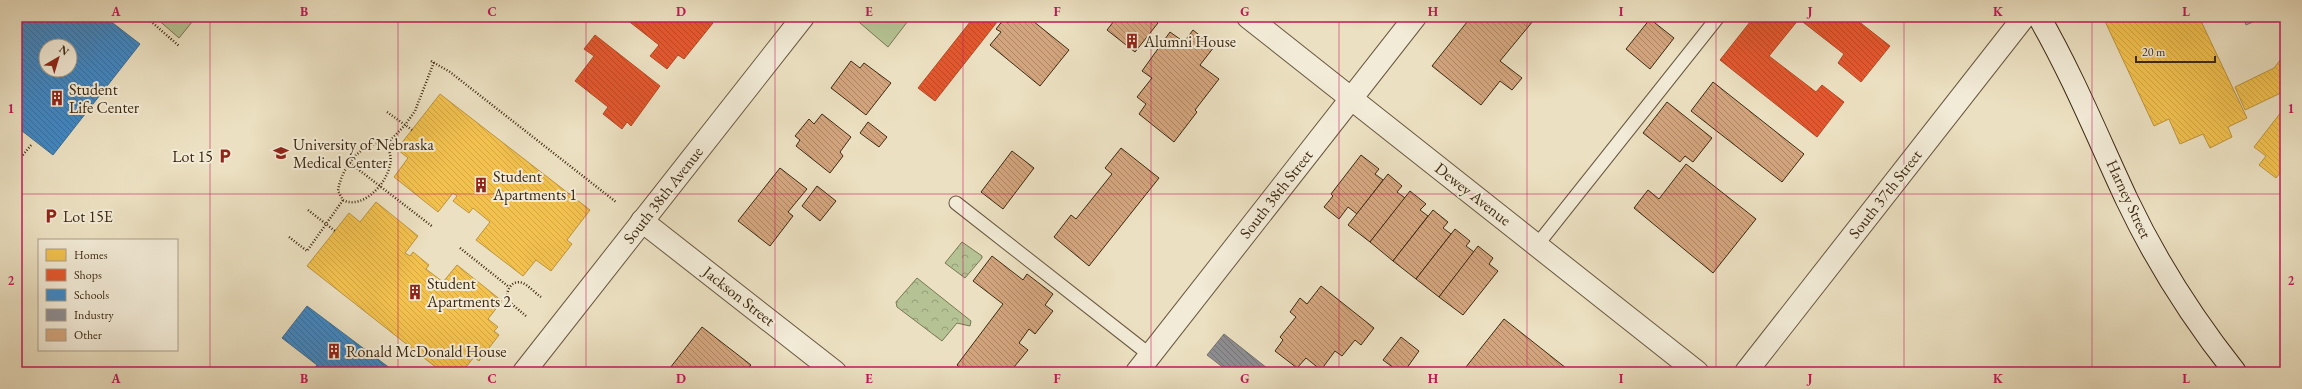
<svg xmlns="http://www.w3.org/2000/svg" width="2302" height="389" font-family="'EB Garamond',serif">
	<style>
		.grass { fill: #b5c394; stroke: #7a7653 }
		.park { fill: url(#park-crowns); stroke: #7a7653 }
		.water { fill: url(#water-ripples); stroke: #768177 }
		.homes { fill: url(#homes-back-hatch); stroke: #bc933c }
		.shops { fill: url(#shops-back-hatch); stroke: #b24926 }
		.schools { fill: url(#schools-back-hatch); stroke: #3f6c8f; fill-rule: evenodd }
		.industry { fill: url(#industry-back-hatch); stroke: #756f6c }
		.building { fill: url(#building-back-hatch); stroke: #3e2912 }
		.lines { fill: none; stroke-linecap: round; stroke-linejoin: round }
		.service-casing { stroke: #69573e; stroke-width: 15 }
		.minor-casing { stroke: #69573e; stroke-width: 24 }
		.secondary-casing { stroke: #3e2912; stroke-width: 24 }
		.path { stroke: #3e2912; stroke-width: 2.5; stroke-dasharray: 1 2; stroke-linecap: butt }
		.service { stroke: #f2ebd7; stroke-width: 13 }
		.minor { stroke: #f2ebd7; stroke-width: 22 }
		.secondary { stroke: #f2ebd7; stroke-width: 22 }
		.grid { fill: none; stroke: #c2185b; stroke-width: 1; stroke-opacity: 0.55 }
		.labels { text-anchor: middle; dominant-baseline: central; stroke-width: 4; stroke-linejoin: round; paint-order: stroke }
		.poi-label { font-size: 16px; fill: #3e2912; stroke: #f2ebd7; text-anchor: start }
		.street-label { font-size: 16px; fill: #3e2912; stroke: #f2ebd7 }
		.neatline { fill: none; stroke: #c2185b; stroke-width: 1.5 }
		.grid-label { font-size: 13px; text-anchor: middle; font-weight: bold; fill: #c2185b }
	</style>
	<defs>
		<pattern id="park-crowns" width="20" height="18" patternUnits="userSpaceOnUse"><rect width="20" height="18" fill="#b5c394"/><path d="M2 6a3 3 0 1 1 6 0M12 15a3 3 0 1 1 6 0" fill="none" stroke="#959e77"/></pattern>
		<pattern id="water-ripples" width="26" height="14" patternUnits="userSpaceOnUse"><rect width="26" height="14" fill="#9bbbba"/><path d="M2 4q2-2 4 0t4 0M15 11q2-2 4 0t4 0" fill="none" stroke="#809896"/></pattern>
		<pattern id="homes-back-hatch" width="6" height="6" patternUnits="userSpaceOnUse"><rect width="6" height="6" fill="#f2c14e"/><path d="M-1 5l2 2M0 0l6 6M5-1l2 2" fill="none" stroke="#d1a643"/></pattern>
		<pattern id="shops-back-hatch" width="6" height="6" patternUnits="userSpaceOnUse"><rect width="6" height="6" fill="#e4572e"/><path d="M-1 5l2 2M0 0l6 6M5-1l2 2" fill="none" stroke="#ba4826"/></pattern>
		<pattern id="schools-back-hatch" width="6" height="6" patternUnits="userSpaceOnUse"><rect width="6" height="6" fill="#3f88c5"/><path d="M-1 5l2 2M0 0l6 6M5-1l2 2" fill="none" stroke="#366f9f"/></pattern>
		<pattern id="industry-back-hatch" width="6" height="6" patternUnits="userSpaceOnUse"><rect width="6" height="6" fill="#8d8d92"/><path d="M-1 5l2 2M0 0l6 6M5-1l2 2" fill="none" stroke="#757376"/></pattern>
		<pattern id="building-back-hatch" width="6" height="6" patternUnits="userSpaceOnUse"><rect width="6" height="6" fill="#d3a57e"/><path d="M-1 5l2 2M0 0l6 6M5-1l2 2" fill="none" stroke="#ad8666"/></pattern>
	</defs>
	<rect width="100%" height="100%" fill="#ebe0c1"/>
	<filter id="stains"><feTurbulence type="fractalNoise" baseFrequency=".005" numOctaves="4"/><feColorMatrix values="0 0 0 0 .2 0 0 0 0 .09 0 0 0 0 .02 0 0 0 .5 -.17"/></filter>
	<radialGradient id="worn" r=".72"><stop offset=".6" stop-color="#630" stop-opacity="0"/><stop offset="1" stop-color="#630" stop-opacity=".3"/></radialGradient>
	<g class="grass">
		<path d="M155 17H196L179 38Z"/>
		<path d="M853 17H911L888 47Z"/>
	</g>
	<g class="park">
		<path d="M962 242 982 256V258L965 278 945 263Z"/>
		<path d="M917 278 971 321 970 326 957 323 942 341 897 307 896 302Z"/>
	</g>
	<path class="water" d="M2243 17H2264L2246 25Z"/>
	<g class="homes">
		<path d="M2103 17H2199L2247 118 2228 127 2232 137 2210 148 2203 134 2180 144 2169 119 2154 126Z"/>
		<path d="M2285 54V91L2245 110 2235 87 2274 68Z"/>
		<path d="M440 94 590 210 567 240 572 244 551 271 536 260 523 276 476 240 490 222 473 208 469 213 453 201 457 196 453 193 438 212 394 177 408 158 397 149Z"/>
		<path d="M2285 107V171L2283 169 2276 178 2259 165 2266 156 2254 147Z"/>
		<path d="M376 202 418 236 405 253 410 256 413 252 429 265 426 269 443 282 457 265 502 301 488 319 498 327 494 331 499 335 479 361 474 357 462 372H442L307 266 349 213 360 222Z"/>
	</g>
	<g class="shops">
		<path d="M627 17H704L713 23 684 59 678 55 667 69 650 56 659 45 626 19Z"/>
		<path d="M974 17H1001L935 101 918 88Z"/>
		<path d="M1754 17H1853L1890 46 1861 82 1838 63 1844 54 1799 19 1769 56 1816 92 1822 85 1844 102 1817 137 1720 60Z"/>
		<path d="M595 35 660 86 631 126 627 122 622 129 603 114 608 107 575 81 594 56 584 49Z"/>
	</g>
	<g class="schools">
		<path d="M17 17H105L140 44 53 155 17 127ZM46 46H70V70H46Z"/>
		<path d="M307 306 395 372H312L317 365 282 338Z"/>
	</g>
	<path class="industry" d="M1224 334 1272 372H1229L1207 355Z"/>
	<g class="building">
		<path d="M1013 17H1028L1069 50 1040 86 990 45 1001 32 996 29 1004 19 1008 23Z"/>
		<path d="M1117 17H1150L1158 23 1135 52 1107 30Z"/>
		<path d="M1471 17H1528L1533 21 1500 61 1522 78 1512 90 1500 81 1481 105 1432 66Z"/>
		<path d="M1650 19 1674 38 1650 69 1626 49Z"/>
		<path d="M1193 30 1214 47 1200 65 1219 79 1195 110 1197 112 1174 142 1139 114 1146 104 1137 97 1152 78 1142 71 1170 32 1184 42Z"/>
		<path d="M851 61 860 68 864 63 891 83 866 115 831 88Z"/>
		<path d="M1713 82 1804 154 1782 182 1691 111Z"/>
		<path d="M1667 102 1712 138 1693 162 1685 156 1680 162 1643 133Z"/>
		<path d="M822 114 851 137 840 152 843 156 830 173 796 146 800 140 795 136 809 119 814 124Z"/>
		<path d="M868 122 887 137 879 147 860 133Z"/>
		<path d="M1121 148 1159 178 1089 266 1054 237 1071 215 1076 219 1112 174 1105 168Z"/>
		<path d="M1012 151 1034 168 1003 209 981 192Z"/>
		<path d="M1361 155 1379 169 1375 174 1383 180 1357 214 1348 207 1339 219 1324 207 1333 196 1331 194Z"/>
		<path d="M1686 164 1756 219 1713 273 1634 208 1648 190 1659 199Z"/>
		<path d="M780 168 807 189 788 212 793 216 770 246 738 221Z"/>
		<path d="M1388 174 1402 186 1397 192 1405 198 1370 242 1348 225Z"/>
		<path d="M817 186 836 201 820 221 802 206Z"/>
		<path d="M1410 191 1426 204 1420 210 1428 216 1393 261 1370 242Z"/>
		<path d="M1433 210 1448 222 1443 228 1451 234 1416 279 1393 261Z"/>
		<path d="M1455 229 1470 241 1466 246 1474 252 1439 297 1416 279Z"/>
		<path d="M1478 246 1493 258 1489 264 1498 271 1463 315 1439 297Z"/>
		<path d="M992 256 1023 280 1027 274 1053 294 1045 305 1053 311 1035 334 1029 329 1019 343 1028 350 1010 372H965L957 365 1003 304 973 281Z"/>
		<path d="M1321 286 1374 328 1361 345 1355 340 1342 356 1335 351 1321 370 1306 358 1297 368 1275 351 1283 340 1280 337 1296 317 1290 312 1300 298 1307 304Z"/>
		<path d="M1504 319 1571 372H1462Z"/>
		<path d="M702 327 751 365 745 372H674L670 368Z"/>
		<path d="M1401 337 1419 351 1404 372H1399L1383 360Z"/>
	</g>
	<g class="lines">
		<g class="service-casing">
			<g id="service">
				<path d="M956 203 1150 355"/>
				<path d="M1537 245 1718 17"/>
			</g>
		</g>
		<g class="minor-casing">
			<g id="minor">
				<path d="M1248 17 1697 372"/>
				<path d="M642 221 835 372"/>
				<path d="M524 372 803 17"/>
				<path d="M1137 372 1415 17"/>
				<path d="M1746 372 2024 17"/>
			</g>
		</g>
		<g class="secondary-casing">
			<path id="secondary" d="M2039 17C2073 76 2098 138 2127 200 2156 261 2193 319 2235 372"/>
		</g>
		<g class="path">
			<path d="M146 17 179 46"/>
			<path d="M431 61 450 72 616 202"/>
			<path d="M387 112 412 130"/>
			<path d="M382 143C408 159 369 214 343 200L338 191C341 169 359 144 382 143Z"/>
			<path d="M386 145 405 125 415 111 434 62"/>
			<path d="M17 162 32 144"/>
			<path d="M350 163 433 227"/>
			<path d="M308 210 335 231"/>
			<path d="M289 237 307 251 343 200"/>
			<path d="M460 248 509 287"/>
			<path d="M526 316 507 300C506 291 511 279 523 283 529 286 535 293 541 297"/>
		</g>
		<use href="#service" class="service"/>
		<use href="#minor" class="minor"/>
		<use href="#secondary" class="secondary"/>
	</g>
	<path class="grid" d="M210 17V372M398 17V372M586 17V372M775 17V372M963 17V372M1151 17V372M1339 17V372M1527 17V372M1716 17V372M1904 17V372M2092 17V372M17 194H2285"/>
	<defs>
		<g id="building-bare" transform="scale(1.2)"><path d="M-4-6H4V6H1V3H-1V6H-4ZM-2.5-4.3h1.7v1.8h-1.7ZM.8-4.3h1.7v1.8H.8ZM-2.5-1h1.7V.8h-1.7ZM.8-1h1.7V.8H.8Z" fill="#8f2418" stroke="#f2ebd7" stroke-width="2.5" paint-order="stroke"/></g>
		<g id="university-bare" transform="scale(1.2)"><path d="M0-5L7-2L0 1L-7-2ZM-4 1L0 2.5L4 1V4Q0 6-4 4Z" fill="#8f2418" stroke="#f2ebd7" stroke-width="2.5" paint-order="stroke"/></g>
		<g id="parking-bare" transform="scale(1.2)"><path d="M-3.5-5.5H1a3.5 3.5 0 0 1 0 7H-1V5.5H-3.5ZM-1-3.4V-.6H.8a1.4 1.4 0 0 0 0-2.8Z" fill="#8f2418" stroke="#f2ebd7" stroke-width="2.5" paint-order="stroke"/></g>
	</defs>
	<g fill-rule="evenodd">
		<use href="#building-bare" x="1132" y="41"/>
		<use href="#building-bare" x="57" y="98"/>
		<use href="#university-bare" x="281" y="153"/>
		<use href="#parking-bare" x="225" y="156"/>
		<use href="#building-bare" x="481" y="185"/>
		<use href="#parking-bare" x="51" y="216"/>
		<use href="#building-bare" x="415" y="292"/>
		<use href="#building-bare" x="334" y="351"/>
	</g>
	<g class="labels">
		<g class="poi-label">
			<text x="1144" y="41">Alumni House</text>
			<text x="69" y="89">Student<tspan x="69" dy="18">Life Center</tspan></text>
			<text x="293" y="144">University of Nebraska<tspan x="293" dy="18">Medical Center</tspan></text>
			<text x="213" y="156" text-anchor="end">Lot 15</text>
			<text x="493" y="176">Student<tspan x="493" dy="18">Apartments 1</tspan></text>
			<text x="63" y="216">Lot 15E</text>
			<text x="427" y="283">Student<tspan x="427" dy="18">Apartments 2</tspan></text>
			<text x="346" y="351">Ronald McDonald House</text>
		</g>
		<g class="street-label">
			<text transform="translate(1276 194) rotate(-52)">South 38th Street</text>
			<text transform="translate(1473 194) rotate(38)">Dewey Avenue</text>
			<text transform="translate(1885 194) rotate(-52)">South 37th Street</text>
			<text transform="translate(663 195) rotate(-52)">South 38th Avenue</text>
			<text transform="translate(2129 199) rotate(65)">Harney Street</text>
			<text transform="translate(739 296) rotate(38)">Jackson Street</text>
		</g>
	</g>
	<rect width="2302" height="389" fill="none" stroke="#ebe0c1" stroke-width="44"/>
	<rect x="38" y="239" width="140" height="112" fill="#f2ebd7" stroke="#aa9d88"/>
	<rect x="46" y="249" width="20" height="12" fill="#f2c14e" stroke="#aa9d88"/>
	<text x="74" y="259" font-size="12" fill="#3e2912">Homes</text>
	<rect x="46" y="269" width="20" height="12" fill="#e4572e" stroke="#aa9d88"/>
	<text x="74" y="279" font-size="12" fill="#3e2912">Shops</text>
	<rect x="46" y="289" width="20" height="12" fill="#3f88c5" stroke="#aa9d88"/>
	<text x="74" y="299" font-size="12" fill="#3e2912">Schools</text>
	<rect x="46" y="309" width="20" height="12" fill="#8d8d92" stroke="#aa9d88"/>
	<text x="74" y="319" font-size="12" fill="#3e2912">Industry</text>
	<rect x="46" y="329" width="20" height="12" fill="#d3a57e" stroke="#aa9d88"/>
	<text x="74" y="339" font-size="12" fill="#3e2912">Other</text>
	<g transform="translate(58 58) rotate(38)"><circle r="19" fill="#f2ebd7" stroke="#aa9d88"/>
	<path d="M0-3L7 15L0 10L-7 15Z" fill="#8f2418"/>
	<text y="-6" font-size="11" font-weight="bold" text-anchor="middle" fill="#3e2912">N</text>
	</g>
	<path d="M2136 56v6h79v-6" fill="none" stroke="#3e2912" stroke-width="2"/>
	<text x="2142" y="56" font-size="12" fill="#3e2912" stroke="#f2ebd7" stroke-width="3" paint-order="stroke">20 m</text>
	<rect x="22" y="22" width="2258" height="345" class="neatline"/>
	<g class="grid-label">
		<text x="116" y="16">A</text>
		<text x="304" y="16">B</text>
		<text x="492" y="16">C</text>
		<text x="681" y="16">D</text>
		<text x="869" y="16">E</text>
		<text x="1057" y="16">F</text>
		<text x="1245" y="16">G</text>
		<text x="1433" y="16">H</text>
		<text x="1621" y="16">I</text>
		<text x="1810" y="16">J</text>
		<text x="1998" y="16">K</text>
		<text x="2186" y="16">L</text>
		<text x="11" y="113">1</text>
		<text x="2291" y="113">1</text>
		<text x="11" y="285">2</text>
		<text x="2291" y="285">2</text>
		<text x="116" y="383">A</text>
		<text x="304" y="383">B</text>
		<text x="492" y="383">C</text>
		<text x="681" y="383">D</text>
		<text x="869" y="383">E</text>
		<text x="1057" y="383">F</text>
		<text x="1245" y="383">G</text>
		<text x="1433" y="383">H</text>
		<text x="1621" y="383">I</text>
		<text x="1810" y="383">J</text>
		<text x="1998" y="383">K</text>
		<text x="2186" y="383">L</text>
	</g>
	<rect width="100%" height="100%" filter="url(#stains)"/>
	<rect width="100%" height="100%" fill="url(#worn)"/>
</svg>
